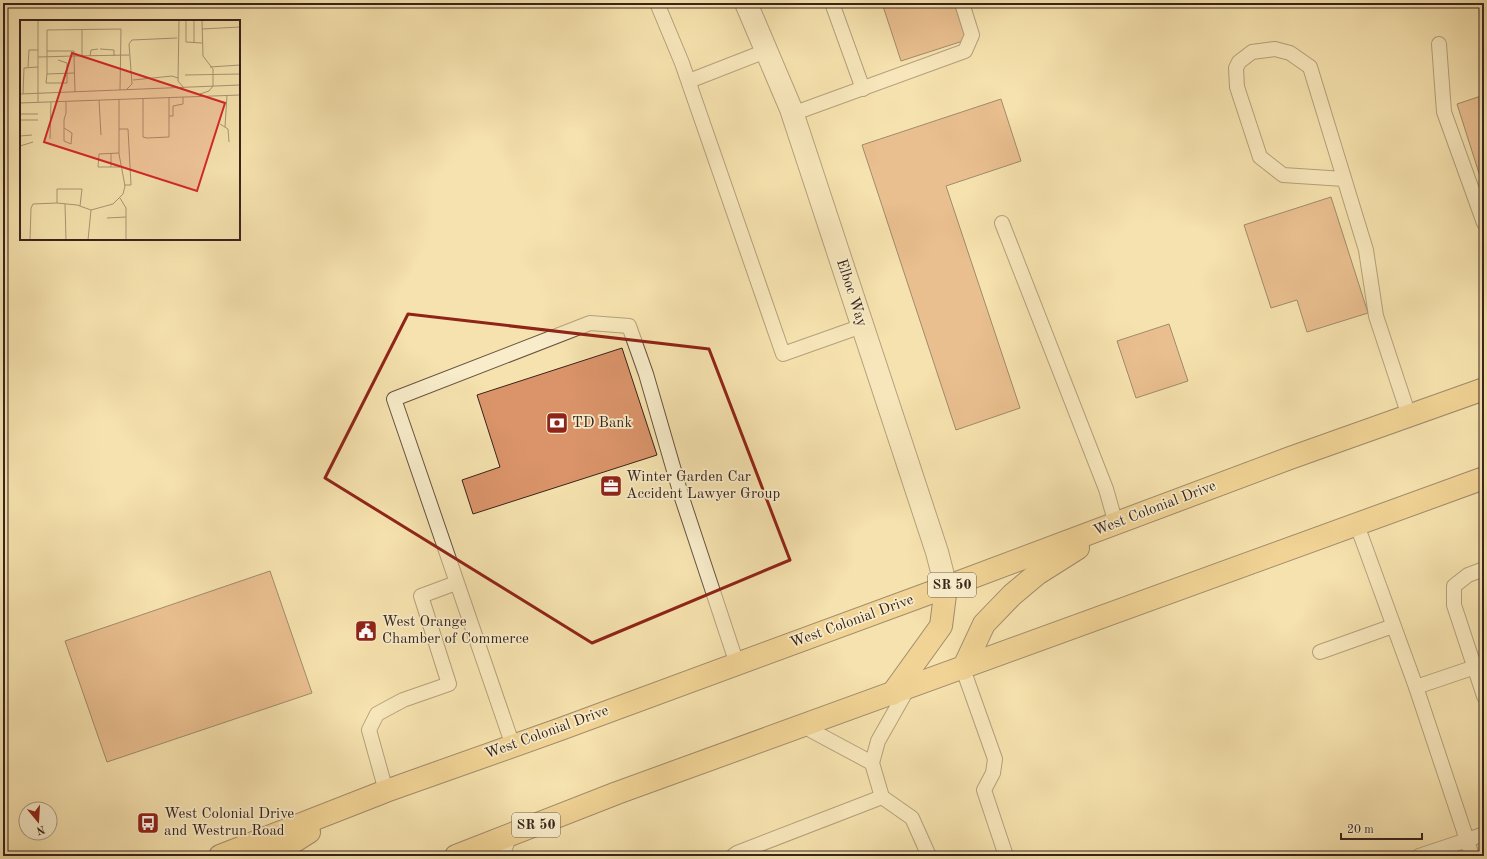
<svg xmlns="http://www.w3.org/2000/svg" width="1487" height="859" font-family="'Old Standard TT',serif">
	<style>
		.building { fill: #db946a; stroke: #38231c }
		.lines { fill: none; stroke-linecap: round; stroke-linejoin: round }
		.service-casing { stroke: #675340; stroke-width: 16 }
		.minor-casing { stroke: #675340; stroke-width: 24 }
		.trunk-casing { stroke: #38231c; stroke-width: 24 }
		.service { stroke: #f8ecca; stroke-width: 14 }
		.minor { stroke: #f8ecca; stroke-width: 22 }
		.trunk { stroke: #eac177; stroke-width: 22 }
		.marked { fill: none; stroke: #8f2418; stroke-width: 3; stroke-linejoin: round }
		.labels { text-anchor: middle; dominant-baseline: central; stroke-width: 3.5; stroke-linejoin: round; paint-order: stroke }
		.shield { fill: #f8ecca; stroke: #725f50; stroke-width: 1 }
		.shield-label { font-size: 14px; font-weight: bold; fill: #38231c }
		.street-label { font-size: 15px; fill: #38231c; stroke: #f8ecca }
		.poi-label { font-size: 15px; fill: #38231c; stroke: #f8ecca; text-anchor: start }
		.inset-road { fill: none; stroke: #a99674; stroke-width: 1 }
		.view { fill: #d62828; fill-opacity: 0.15; stroke: #d62828; stroke-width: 2 }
		.inset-edge { fill: none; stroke: #38231c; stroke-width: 2 }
	</style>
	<rect width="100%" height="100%" fill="#f5e2ae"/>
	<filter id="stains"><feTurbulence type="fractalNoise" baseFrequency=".005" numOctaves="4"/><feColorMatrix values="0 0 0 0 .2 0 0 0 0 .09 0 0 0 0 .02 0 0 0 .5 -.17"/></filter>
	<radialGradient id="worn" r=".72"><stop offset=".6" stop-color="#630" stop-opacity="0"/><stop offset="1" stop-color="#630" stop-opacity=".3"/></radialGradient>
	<g class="building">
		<path d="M882 3H954L966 40 901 61Z"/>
		<path d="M1484 95V189L1457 104Z"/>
		<path d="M1001 99 1021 161 946 186 1020 408 956 430 862 145Z"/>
		<path d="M1331 197 1368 313 1307 332 1297 300 1271 308 1244 225Z"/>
		<path d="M1169 324 1188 381 1136 398 1117 341Z"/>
		<path d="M622 348 657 455 473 514 462 480 500 467 477 395Z"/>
		<path d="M270 571 312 693 107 762 65 641Z"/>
	</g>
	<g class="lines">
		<g class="service-casing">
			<g id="service">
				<path d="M657 3 682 63 783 354 862 326"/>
				<path d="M832 3 863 89"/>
				<path d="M1439 44 1444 112 1484 223"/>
				<path d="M689 81 766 51"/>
				<path d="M792 114 965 51 972 35 962 3"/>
				<path d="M1344 179 1283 175 1260 157 1237 87 1236 68 1239 62 1252 52 1275 49 1290 53 1310 67 1366 250 1376 316 1409 416"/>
				<path d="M1002 223 1106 489 1116 524"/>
				<path d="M1357 525 1416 687 1467 840 1484 834"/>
				<path d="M1484 569 1468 575 1454 586V605L1484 696"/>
				<path d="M1320 652 1393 626"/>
				<path d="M963 669 995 759 993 773 984 790 1006 856"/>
				<path d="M1416 687 1484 664"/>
				<path d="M908 688 878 741 872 763 882 797 912 818 929 856"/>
				<path d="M803 726 872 763"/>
				<path d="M513 746 394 399 590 323 629 326 646 374 682 498 737 664"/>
				<path d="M386 791 369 730 377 714 403 700 449 684 421 596 456 583"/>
				<path d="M502 856 510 835"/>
				<path d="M733 856 737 853 882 797"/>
				<path d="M1419 856 1467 840 1472 856"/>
			</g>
		</g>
		<g class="minor-casing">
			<path id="minor" d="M746 3 791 109 937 552 946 587"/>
		</g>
		<g class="trunk-casing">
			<g id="trunk">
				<path d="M963 669 984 624 1012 595 1037 574 1078 548"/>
				<path d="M892 694 941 626 946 587"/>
				<path d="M220 856 386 791 558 730 946 587 1290 458 1484 389"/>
				<path d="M271 856 309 832"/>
				<path d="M456 856 617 793 1484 478"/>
			</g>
		</g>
		<use href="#service" class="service"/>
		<use href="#minor" class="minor"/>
		<use href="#trunk" class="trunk"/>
	</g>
	<path d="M0 0H1487V859H0ZM408 314 709 349 790 560 592 643 325 478Z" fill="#f5e2ae" fill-opacity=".55" fill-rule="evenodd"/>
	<path class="marked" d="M408 314 709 349 790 560 592 643 325 478Z"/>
	<defs>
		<g id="bank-square" transform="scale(1.15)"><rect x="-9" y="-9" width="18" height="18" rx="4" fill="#8f2418" stroke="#f8ecca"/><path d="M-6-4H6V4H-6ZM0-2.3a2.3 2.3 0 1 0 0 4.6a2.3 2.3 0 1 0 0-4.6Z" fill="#fff"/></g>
		<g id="office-square" transform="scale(1.15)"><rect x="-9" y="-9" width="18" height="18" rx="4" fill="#8f2418" stroke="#f8ecca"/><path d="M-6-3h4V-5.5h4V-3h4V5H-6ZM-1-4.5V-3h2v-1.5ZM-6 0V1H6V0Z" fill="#fff"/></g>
		<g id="civic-square" transform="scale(1.15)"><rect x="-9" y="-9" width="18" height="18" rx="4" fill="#8f2418" stroke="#f8ecca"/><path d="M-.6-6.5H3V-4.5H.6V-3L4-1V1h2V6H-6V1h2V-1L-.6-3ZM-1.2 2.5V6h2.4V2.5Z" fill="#fff"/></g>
		<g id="bus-square" transform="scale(1.15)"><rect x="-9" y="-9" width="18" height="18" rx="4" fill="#8f2418" stroke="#f8ecca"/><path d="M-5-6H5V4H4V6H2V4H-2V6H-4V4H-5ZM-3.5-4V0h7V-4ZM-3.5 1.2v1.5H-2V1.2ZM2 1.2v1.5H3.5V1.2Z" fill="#fff"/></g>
	</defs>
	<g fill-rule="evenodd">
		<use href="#bank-square" x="557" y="423"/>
		<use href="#office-square" x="611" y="486"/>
		<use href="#civic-square" x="366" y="631"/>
		<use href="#bus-square" x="148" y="823"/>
	</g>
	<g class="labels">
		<g class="shield">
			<rect x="928" y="573" width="48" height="24" rx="3"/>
			<rect x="512" y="813" width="48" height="24" rx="3"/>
		</g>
		<g class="shield-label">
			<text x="952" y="585">SR 50</text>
			<text x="536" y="825">SR 50</text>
		</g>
		<g class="street-label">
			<text transform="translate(851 293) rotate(72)">Elboc Way</text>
			<text transform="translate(1155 509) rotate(-21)">West Colonial Drive</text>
			<text transform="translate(852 622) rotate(-20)">West Colonial Drive</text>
			<text transform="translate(547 733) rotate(-20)">West Colonial Drive</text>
		</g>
		<g class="poi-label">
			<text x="572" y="423">TD Bank</text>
			<text x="626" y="477">Winter Garden Car<tspan x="626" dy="17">Accident Lawyer Group</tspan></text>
			<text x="382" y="622">West Orange<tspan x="382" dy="17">Chamber of Commerce</tspan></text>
			<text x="164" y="814">West Colonial Drive<tspan x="164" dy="17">and Westrun Road</tspan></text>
		</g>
	</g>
	<g transform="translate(20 20)">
		<rect width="220" height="220" fill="#f5e2ae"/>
		<path class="inset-road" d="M18 0V82M159 0 158 61 164 68M166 0V22L182 23M174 0V23M182 0 183 36 193 49V66M62 9V36M182 9 220 7M80 29 94 30V36M27 31H54V36L109 35M70 36 71 30 78 29M18 37 54 36 55 72M8 47 9 30H18M190 47 220 45M54 53 27 54V10L101 9 100 70M27 54 26 63H47V43L38 40M165 55 220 54M113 60 152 56 158 58M106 70 112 64 109 24 112 20 157 18M0 74 220 65M3 74 4 48 18 47M180 74 189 71 193 66M123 78V117L127 118 149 117V78M79 80 81 115M0 83 220 75M0 94H18M149 96H153V86L163 84V77M0 100H18M200 104 208 109 209 122M205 107 207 75M44 108 52 113 51 124 44 121V100L46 93V82M99 109H108L111 165H104M0 116 12 115M30 119 31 82M0 126 13 122M91 133V147M99 133 79 134 78 147H100M100 178 106 188V220M45 184 46 220M60 186 62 169H37V183L57 185 71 190M71 190 93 184 103 174 105 166 99 134V79M87 198 106 197M10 220 11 188 13 184 37 183M68 220 71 190"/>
		<path class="view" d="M52 33 205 83 177 171 24 122Z"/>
		<rect width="220" height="220" class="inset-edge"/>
	</g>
	<rect width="1487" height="859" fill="none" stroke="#f5e2ae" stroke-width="16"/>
	<rect x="4" y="4" width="1479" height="851" fill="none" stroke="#38231c" stroke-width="2"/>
	<rect x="8" y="8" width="1471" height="843" fill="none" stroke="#38231c"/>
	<g transform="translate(38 821) rotate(162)"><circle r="19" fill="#f8ecca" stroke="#ab9c84"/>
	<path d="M0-3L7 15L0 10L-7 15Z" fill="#8f2418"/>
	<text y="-6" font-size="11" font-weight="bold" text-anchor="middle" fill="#38231c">N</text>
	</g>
	<path d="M1341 833v6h81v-6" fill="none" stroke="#38231c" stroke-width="2"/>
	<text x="1347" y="833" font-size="12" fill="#38231c" stroke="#f8ecca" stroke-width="3" paint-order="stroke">20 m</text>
	<rect width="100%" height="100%" filter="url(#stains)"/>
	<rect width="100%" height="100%" fill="url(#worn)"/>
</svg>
